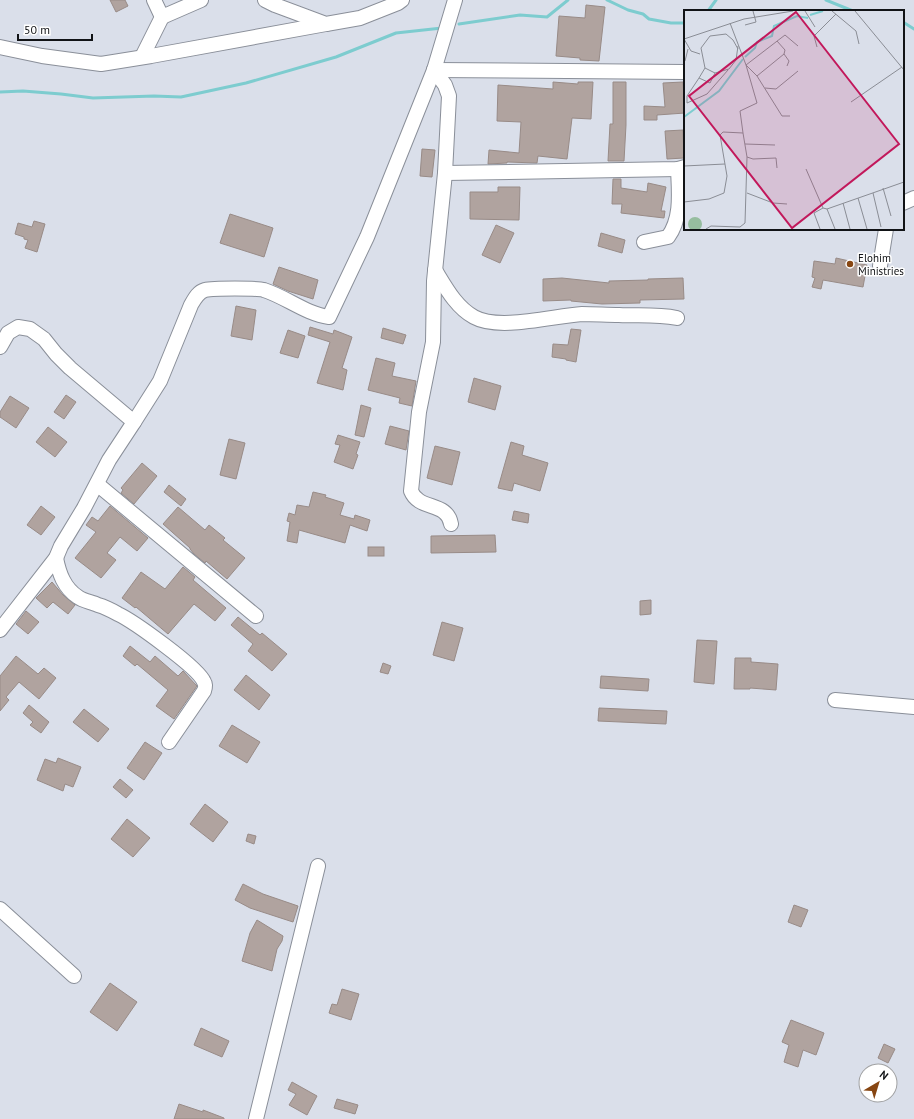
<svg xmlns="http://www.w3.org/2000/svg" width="914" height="1119" font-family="'PT Sans',sans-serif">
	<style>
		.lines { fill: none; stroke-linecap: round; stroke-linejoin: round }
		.stream { stroke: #7dcccf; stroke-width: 3 }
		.building { fill: #b0a39f; stroke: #988b87 }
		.minor-casing { stroke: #8a8f99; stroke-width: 16 }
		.minor { stroke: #fff; stroke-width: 14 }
		.poi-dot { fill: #874612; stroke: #fff; stroke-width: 1.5 }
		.labels { text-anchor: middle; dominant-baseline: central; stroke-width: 3; stroke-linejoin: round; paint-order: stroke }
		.poi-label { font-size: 11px; fill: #111316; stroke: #fff; text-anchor: start }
		.inset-river { fill: none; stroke: #7dcccf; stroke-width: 2 }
		.inset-road { fill: none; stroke: #8a8d95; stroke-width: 1 }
		.view { fill: #c2185b; fill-opacity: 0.15; stroke: #c2185b; stroke-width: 2 }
		.inset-edge { fill: none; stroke: #111316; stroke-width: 2 }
	</style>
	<rect width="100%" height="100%" fill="#dadfea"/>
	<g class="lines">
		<g class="stream">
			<path d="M607 0 628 10 643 14 649 19 671 23H685"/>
			<path d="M826 0 853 11"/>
			<path d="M708 11 716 0"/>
			<path d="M903 22 914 29"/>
			<path d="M459 24 520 15 547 17 568 0"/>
			<path d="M0 92 23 91 61 94 93 98 154 96 181 97 246 83 336 57 396 33 442 28"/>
		</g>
	</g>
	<g class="building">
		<path d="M110 0H125L128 6 116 12Z"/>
		<path d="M586 5 605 7 599 61 580 60V58L556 56 559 16 585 18Z"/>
		<path d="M553 82 578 84V82H593L591 119 572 118 567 159 538 156 537 163 507 162V163L488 164 489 150 519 153 521 122 497 121 498 85 553 89Z"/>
		<path d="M613 82H626V125L624 161H608L610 124H613Z"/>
		<path d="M683 82 685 113 657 115V120H644V106L665 107 663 83Z"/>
		<path d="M683 130 684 158 667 159 665 131Z"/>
		<path d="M422 149 435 150 432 177 420 176Z"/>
		<path d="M613 179H621V188L647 192 648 183 666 187 661 211H665L664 218 621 213 622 204H612Z"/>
		<path d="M498 187H520L519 220 470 219V192H498Z"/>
		<path d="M230 214 273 228 264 257 220 243Z"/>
		<path d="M34 221 45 224 37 252 25 248 28 240 24 239V237L15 234 18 223 32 227Z"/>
		<path d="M496 225 514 233 500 263 482 255Z"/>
		<path d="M601 233 625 240 622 253 598 246Z"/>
		<path d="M836 258 867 265 863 287 823 280 821 289 812 287 815 278 812 277 814 261 835 264Z"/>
		<path d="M279 267 318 280 313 299 288 291 273 284Z"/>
		<path d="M562 278 609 283V281L648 280V279L683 278 684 299 640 300V303L602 304 571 301V300L543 301V279Z"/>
		<path d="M236 306 256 310 252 340 231 336Z"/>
		<path d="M310 327 333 334 334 330 352 337 342 368 347 370 343 390 317 383 330 342 308 335Z"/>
		<path d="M383 328 406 335 403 344 381 338Z"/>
		<path d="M571 329 581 330 576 362 566 360V359L552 357 553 344 568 345Z"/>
		<path d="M288 330 305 336 298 358 280 353Z"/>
		<path d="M376 358 395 363 392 376 416 381 412 406 399 403 400 398 368 390Z"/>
		<path d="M474 378 501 386 495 410 468 402Z"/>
		<path d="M66 395 76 402 64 419 54 412Z"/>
		<path d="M10 396 29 408 16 428 0 417V412Z"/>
		<path d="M361 405 371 408 364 437 355 435Z"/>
		<path d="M390 426 409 431 406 450 385 444Z"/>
		<path d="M48 427 67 442 55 457 36 442Z"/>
		<path d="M338 435 360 442 356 454 358 455 353 469 334 462 340 445 335 444Z"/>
		<path d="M229 439 245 443 236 479 220 475Z"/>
		<path d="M511 442 524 446 522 455 548 463 540 491 514 483 512 491 498 488Z"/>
		<path d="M435 446 460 452 452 485 427 478Z"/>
		<path d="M142 463 157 476 134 504 121 493 123 490 121 488Z"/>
		<path d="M169 485 186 499 181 506 164 492Z"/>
		<path d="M313 492 326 495 325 497 344 503 340 515 354 519 355 515 370 520 367 531 350 525 345 543 299 530 297 543 287 541 290 522 287 521 289 513 295 515 297 505 309 507Z"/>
		<path d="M41 506 55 517 41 535 27 525Z"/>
		<path d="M110 506 148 538 137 551 120 537 107 553 116 560 101 578 75 558 96 532 86 525 92 517 98 521Z"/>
		<path d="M178 507 205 530 209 525 225 538 223 540 245 558 227 579 206 561 205 563 194 554 190 549V548L163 524Z"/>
		<path d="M514 511 529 514 528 523 512 520Z"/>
		<path d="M495 535 496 552 431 553V536Z"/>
		<rect x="368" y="547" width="16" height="9"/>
		<path d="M183 567 195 577 193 580 226 608 215 621 194 604 168 634 136 607 135 608 122 598 141 572 165 589Z"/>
		<path d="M52 582 63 595 75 605 68 614 53 602 47 608 36 598Z"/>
		<path d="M651 600V614L640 615V601Z"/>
		<path d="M26 611 39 622 28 634 16 624Z"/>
		<path d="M238 617 260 635 262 633 287 654 272 671 248 651 253 644 231 625Z"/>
		<path d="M442 622 463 628 454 661 433 655Z"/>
		<path d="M697 640 717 641 714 684 694 682Z"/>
		<path d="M130 646 150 662 155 656 178 676 183 671 197 686 174 719 156 706 168 690 137 664 135 666 123 656Z"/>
		<path d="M16 656 38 674 44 668 56 678 39 699 19 682 6 697 9 700 0 711V676Z"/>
		<path d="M735 658H751V662L778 664 776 690 750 688V689H734Z"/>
		<path d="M383 663 391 666 388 674 380 672Z"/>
		<path d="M246 675 270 695 259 710 234 690Z"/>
		<path d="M601 676 649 679 648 691 600 688Z"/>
		<path d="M29 705 49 722 41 733 30 725 33 722 23 713Z"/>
		<path d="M599 708 667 711 666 724 598 721Z"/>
		<path d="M84 709 109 729 98 742 73 722Z"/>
		<path d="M232 725 260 742 247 763 219 746Z"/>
		<path d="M145 742 162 753 144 780 127 768Z"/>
		<path d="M58 758 81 767 73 787 65 784 63 791 37 780 45 759 56 763Z"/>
		<path d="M120 779 133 790 126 798 113 787Z"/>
		<path d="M205 804 228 822 213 842 190 824Z"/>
		<path d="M127 819 150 838 133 857 111 839Z"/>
		<path d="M248 834 256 836 254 844 246 841Z"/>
		<path d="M243 884 263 894 298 906 293 922 250 908 235 900Z"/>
		<path d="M794 905 808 910 801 927 788 922Z"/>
		<path d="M257 920 283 936 282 941 277 949 272 971 242 961 250 933Z"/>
		<path d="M110 983 137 1002 117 1031 90 1012Z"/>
		<path d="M342 989 359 994 351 1020 329 1013 332 1004 337 1005Z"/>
		<path d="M791 1020 824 1033 816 1055 803 1050 798 1067 784 1062 789 1045 782 1042Z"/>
		<path d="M201 1028 229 1041 222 1057 194 1045Z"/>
		<path d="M884 1044 895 1049 888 1063 878 1058Z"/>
		<path d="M292 1082 317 1096 307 1115 289 1105 296 1094 288 1090Z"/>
		<path d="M337 1099 358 1105 355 1114 334 1108Z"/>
		<path d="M179 1104 203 1112V1110L224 1118V1119H174Z"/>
	</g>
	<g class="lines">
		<g class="minor-casing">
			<g id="minor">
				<path d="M154 0 162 17 201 0"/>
				<path d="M265 0 275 5 326 24 360 18 398 3 402 0"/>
				<path d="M0 47 42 56 101 64 151 56 326 24"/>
				<path d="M142 57 162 17"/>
				<path d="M434 70 445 85 449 96 445 173 434 281 433 342 419 412 411 491C419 511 447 501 451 524"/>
				<path d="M434 70 685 72"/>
				<path d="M445 173 678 169 685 167"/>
				<path d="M903 203 914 198"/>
				<path d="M644 242 668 237C682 218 679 193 678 169"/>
				<path d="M880 266 886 229"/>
				<path d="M435 270C446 288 456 307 474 317 499 331 553 316 582 314 595 314 607 315 619 315 639 316 657 314 677 318"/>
				<path d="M0 347 8 333 18 327 30 329 44 339 56 354 70 368 134 422 109 460 84 508 61 546 56 558 0 630"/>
				<path d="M134 422 160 381 191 305C195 298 198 292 205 290 213 288 257 288 264 290 286 297 306 314 329 317L367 237 434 70 455 0"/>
				<path d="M97 484 256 616"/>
				<path d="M56 558C59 573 64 588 78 597 83 601 92 602 98 605 105 607 111 610 118 614 133 621 199 668 204 682 206 685 205 688 204 691L169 742"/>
				<path d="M835 700 914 707"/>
				<path d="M0 909 74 976"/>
				<path d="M256 1119 318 866"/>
			</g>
		</g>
		<use href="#minor" class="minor"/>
	</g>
	<circle class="poi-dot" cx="850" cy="264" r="4"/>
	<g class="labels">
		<g class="poi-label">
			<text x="858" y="258">Elohim<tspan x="858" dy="13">Ministries</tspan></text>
		</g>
	</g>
	<g transform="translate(684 10)">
		<rect width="220" height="220" fill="#dadfea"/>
		<path d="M4 214a7 7 0 1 1 14 0a7 7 0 1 1-14 0Z" fill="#96bd9f"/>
		<path class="inset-river" d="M126 5 139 1M61 47 71 38 73 32 88 26 90 16 113 6 124 8M0 107 35 81 59 49"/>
		<path class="inset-road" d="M121 1 131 17M148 1 172 21 175 34M171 1 220 60M46 13 62 55 73 93 56 101 59 123M61 15 72 12 69 1M0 29 60 9 109 1M0 29 7 41 16 44M93 31 101 40 100 44 105 51 103 56M133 37 130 26 152 4M54 39 49 30 42 24 26 26 17 38 21 58 31 63 45 59 52 50 54 36M1 51 4 39M21 58 15 68 26 73 31 63M73 66 100 44M15 68 3 86V93L23 84 44 60M81 78 92 79 114 61M167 92 218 57M106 106H98L73 66 62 55 101 25 114 36M61 134 91 135M63 147 69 149 92 148 93 158M0 156 41 154M122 159 139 198 143 199 220 172M199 178 207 206M63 183 89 193 103 194M189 183 197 217M174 188 183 219M0 192 25 189 40 183 43 166 36 125 39 122 59 123 63 147 61 213 56 217 27 216 22 219M159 193 166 219M143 199 151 219M136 219 130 203 139 198"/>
		<path class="view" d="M112 2 215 134 108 218 5 86Z"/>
		<rect width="220" height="220" class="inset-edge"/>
	</g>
	<g transform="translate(878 1083) rotate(38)"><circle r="19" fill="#ffffff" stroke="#a0a1a2"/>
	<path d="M0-3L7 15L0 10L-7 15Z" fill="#874612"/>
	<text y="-6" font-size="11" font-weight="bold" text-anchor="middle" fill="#111316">N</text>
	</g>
	<path d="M18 34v6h74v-6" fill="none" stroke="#111316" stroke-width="2"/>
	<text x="24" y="34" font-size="12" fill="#111316" stroke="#ffffff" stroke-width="3" paint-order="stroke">50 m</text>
</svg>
